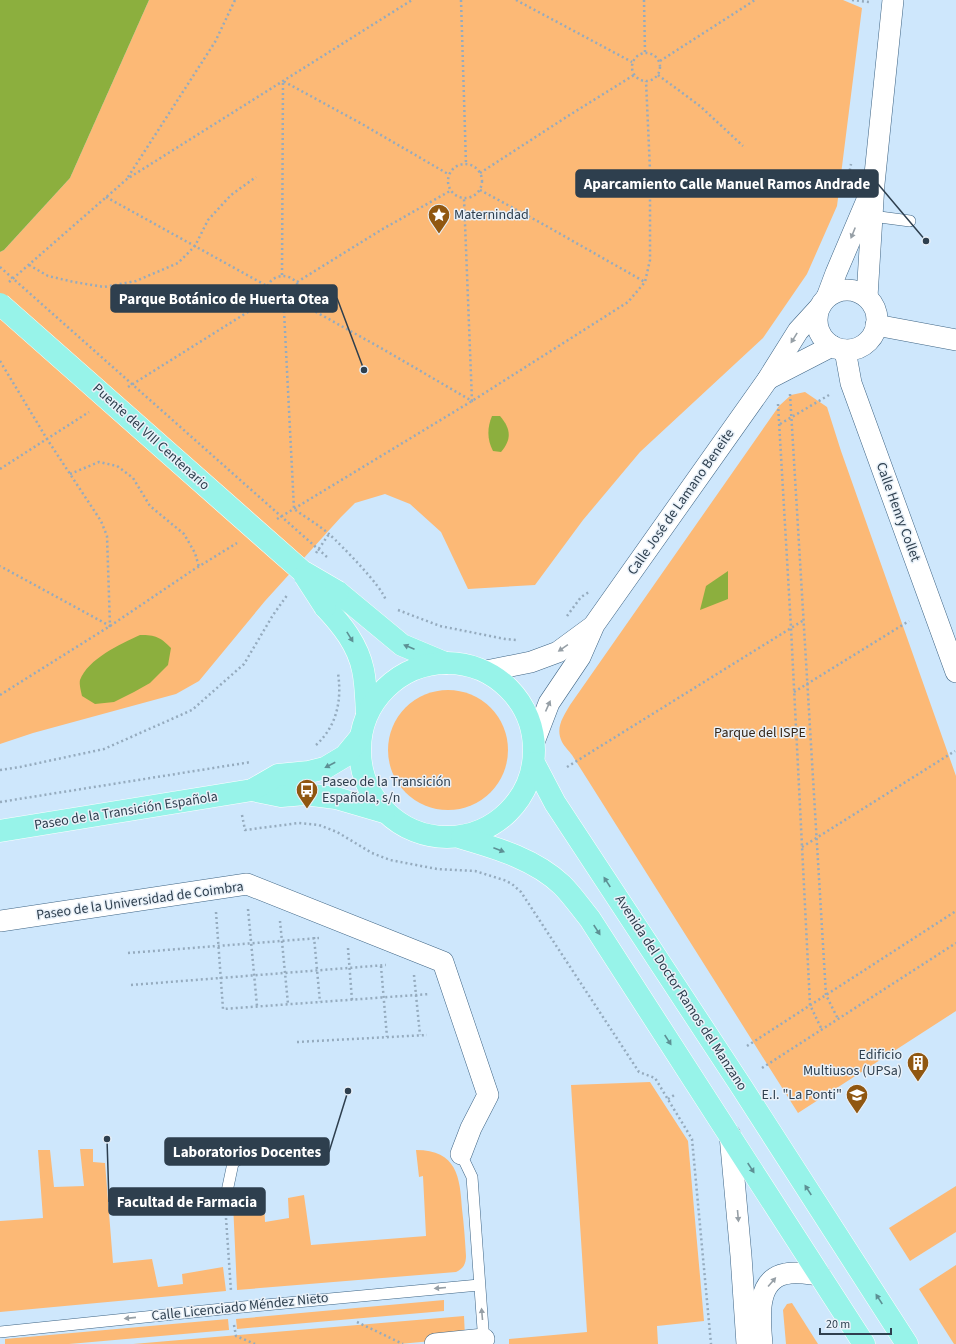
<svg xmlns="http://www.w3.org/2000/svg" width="956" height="1344" font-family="'Source Sans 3',sans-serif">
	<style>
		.green { fill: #fcb976 }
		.water { fill: #8caf3e }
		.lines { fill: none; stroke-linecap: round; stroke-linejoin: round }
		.lane-casing { stroke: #3e6484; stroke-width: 12 }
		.street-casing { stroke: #3e6484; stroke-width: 22 }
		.primary-casing { stroke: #fff; stroke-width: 23 }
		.path { stroke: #95abbe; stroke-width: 2.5; stroke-dasharray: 2 3; stroke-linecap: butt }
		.lane { stroke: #fff; stroke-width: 11 }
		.street { stroke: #fff; stroke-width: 21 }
		.primary { stroke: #97f3e9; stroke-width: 22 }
		.primary-bridge-casing { stroke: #fff; stroke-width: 23; stroke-linecap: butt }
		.path-bridge { stroke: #95abbe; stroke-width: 2.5; stroke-dasharray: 2 3; stroke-linecap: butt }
		.primary-bridge { stroke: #97f3e9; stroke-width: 22 }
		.oneway { fill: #969fa6 }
		.oneway2 { fill: #5d9094 }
		.labels { text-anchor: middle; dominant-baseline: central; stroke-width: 3; stroke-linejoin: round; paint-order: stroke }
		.poi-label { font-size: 14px; fill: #2e3f4e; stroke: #e9f1f9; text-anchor: start }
		.street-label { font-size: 14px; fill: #2e3f4e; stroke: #e9f1f9 }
		.park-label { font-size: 14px; fill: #362617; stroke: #e9f1f9 }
		.leader { fill: none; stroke: #2e3f4e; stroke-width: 1.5 }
		.callout-dot { fill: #2e3f4e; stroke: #e9f1f9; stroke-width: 1.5 }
		.callout { fill: #2e3f4e; stroke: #2e3f4e; stroke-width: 1.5 }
		.callout-label { font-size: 15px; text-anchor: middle; font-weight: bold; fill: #fff }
	</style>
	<rect width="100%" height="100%" fill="#cee7fc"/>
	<g class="green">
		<path d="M149 0H843L862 8 837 206 807 274 763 338 640 452 583 520 535 585 468 589 441 532 410 504 385 494 355 503 341 517 265 601 199 681 176 694 33 733 0 744V252L4 250 70 178Z"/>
		<path d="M805 392 827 407 841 451 956 776V1011L798 1113 572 755C569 751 564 746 562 742 555 728 563 717 570 705L779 406 791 395Z"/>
		<circle cx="448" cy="750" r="60"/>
		<path d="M650 1082 688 1141 704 1321 657 1326 658 1344H509V1339L587 1332 571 1085Z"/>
		<path d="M80 1149H93V1162L105 1163 113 1263 152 1259 158 1287 183 1284 182 1274 223 1267 226 1291 0 1312V1221L43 1218 38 1150H50L54 1187 84 1186Z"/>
		<path d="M416 1150C457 1150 460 1177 462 1209 464 1225 465 1240 466 1256 466 1264 463 1269 456 1272L237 1290 233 1203 264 1200 265 1222 289 1218 288 1198 304 1195 311 1245 426 1236 423 1176 419 1177Z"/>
		<path d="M956 1186V1232L910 1261 889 1228Z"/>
		<path d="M956 1265V1344H954L919 1289Z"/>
		<path d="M444 1300V1311L237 1329 236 1319Z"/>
		<path d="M792 1303 818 1344H786L783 1310 787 1304Z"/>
		<path d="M464 1316 465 1338 399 1344H133Z"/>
		<path d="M228 1319 229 1330 69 1344H5V1339Z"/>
	</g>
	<g class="water">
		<path d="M0 0H149L70 178 4 250 0 252Z"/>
		<path d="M492 416H500C511 429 512 439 501 452L493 451C487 440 487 428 492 416Z"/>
		<path d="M728 571V599L700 610 706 586Z"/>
		<path d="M140 635C156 635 160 637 171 648L168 665 150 683 134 692 114 702 95 704 82 696C81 691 79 684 80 680 88 659 120 644 140 635Z"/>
	</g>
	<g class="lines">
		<g class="lane-casing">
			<g id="lane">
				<path d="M872 216 910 221"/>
				<path d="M461 1154 472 1177 484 1343"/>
				<path d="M225 1201 233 1163 251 1151"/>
				<path d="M0 1332 232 1308 479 1285"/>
			</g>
		</g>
		<g class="street-casing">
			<g id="street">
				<circle cx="847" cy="320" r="30"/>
				<path d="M827 297 836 273 867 200"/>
				<path d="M867 297 874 184 893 0"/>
				<path d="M876 325 956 340"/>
				<path d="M845 350 851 383 956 672"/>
				<path d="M768 379 832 346"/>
				<path d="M486 671 531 662 558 652 592 627"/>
				<path d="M534 742 549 703 580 657 594 625 768 379 798 331 819 308"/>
				<path d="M0 921 247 884 443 962 488 1095 471 1128 461 1154"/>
				<path d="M730 1135 741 1256 747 1344"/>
				<path d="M435 1344 484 1339"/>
				<path d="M762 1344C760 1321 755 1280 785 1274 796 1271 809 1274 820 1275"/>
			</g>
		</g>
		<g class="primary-casing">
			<g id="primary">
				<path d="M338 592 402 645 445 663"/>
				<path d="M325 607C342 625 358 645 363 670 366 684 366 699 367 713"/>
				<circle cx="447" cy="750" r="87"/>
				<path d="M534 763 555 803 741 1086 907 1344"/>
				<path d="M252 790 281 796 305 794 336 798 384 812"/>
				<path d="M0 831 252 790 278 775 309 772 325 768 345 756 359 739"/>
				<path d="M462 838C496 848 535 859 562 885 572 895 581 908 590 919L864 1344"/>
			</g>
		</g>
		<g class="path">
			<path d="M461 0 466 164"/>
			<path d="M516 0 632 62"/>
			<path d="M644 0 645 52"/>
			<path d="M852 0 869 2"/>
			<circle cx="646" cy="67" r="14"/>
			<path d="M660 61 755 0"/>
			<path d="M658 75 700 106 743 146"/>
			<circle cx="465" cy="181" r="17"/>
			<path d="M480 173 568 116 634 75"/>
			<path d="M128 177 215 42 235 0"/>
			<path d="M480 190 541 223 645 282"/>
			<path d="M846 190 851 164"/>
			<path d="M106 197 267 286"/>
			<path d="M29 265 48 276 74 282 104 287 136 281 178 263 195 246 208 220 231 195 256 177"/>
			<path d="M282 275 283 81 362 124 448 174"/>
			<circle cx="283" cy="293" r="17"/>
			<path d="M9 282 127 179 412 0"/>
			<path d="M297 282 381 230 450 191"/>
			<path d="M298 302 381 348 472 401 464 198"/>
			<path d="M284 311 294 509C305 517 319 525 329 534 341 545 383 587 386 601"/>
			<path d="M0 361 47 439 101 521 107 536 110 626 0 566"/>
			<path d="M128 387 267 300"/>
			<path d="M790 394 826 995 838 1019"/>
			<path d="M778 404 791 628 810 1005 822 1030"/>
			<path d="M780 424 829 395"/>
			<path d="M0 469 89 412"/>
			<path d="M70 474 99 462 117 466 133 478 150 506 184 534 195 553 199 567"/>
			<path d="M277 519 472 401 628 302 645 282 650 260V170L646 81"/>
			<path d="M316 553 329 534"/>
			<path d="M398 610 440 626 505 639 517 640"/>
			<path d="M567 616 581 597 589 592"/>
			<path d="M794 692 909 621"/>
			<path d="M0 695 110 626 193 570 237 543"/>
			<path d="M316 745C337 726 342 700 338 673"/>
			<path d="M567 767 804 620"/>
			<path d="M0 770 20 767 104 749 192 710 244 664 273 615 288 594"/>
			<path d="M0 802 251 762"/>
			<path d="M242 815 245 830 299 823 319 825 337 832 372 853 390 860 437 869 475 871 504 880 512 884 521 892 639 1072 655 1078 692 1139 711 1344"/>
			<path d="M802 847 955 751"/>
			<path d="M248 909 257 1006"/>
			<path d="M216 912 223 1009 430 994"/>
			<path d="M280 921 288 1004"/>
			<path d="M314 937 320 1002"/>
			<path d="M348 948 352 1000"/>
			<path d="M128 953 319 938"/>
			<path d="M381 966 387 1037"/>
			<path d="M414 975 420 1035"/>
			<path d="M131 985 386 965"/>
			<path d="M297 1042 427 1035"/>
			<path d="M747 1046 956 911"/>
			<path d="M762 1068 956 943"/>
			<path d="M668 1099 676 1094"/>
			<path d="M226 1218 231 1291"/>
			<path d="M357 1322 403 1344"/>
			<path d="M234 1325 236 1336 255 1344"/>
		</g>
		<use href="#lane" class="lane"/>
		<use href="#street" class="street"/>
		<use href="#primary" class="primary"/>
		<g class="primary-bridge-casing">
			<g id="primary-bridge">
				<path d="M0 304 302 571 338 592"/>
				<path d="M305 576 325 607"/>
			</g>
		</g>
		<path class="path-bridge" d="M0 267 327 557"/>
		<use href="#primary-bridge" class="primary-bridge"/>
	</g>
	<defs><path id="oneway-solid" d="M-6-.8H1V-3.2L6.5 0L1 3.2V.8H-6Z"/></defs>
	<g class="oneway">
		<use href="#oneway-solid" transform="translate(853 233) rotate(112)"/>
		<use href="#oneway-solid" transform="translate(794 338) rotate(122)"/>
		<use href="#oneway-solid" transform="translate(563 648) rotate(145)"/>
		<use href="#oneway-solid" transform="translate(548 706) rotate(-66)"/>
		<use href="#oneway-solid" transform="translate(738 1216) rotate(85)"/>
		<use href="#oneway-solid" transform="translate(772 1282) rotate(-49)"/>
		<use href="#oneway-solid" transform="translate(440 1288) rotate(175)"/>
		<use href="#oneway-solid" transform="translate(482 1314) rotate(-95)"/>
		<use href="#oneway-solid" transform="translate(130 1318) rotate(174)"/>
	</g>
	<g class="oneway2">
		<use href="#oneway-solid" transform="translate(350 637) rotate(58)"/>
		<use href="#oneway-solid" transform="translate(409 647) rotate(-157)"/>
		<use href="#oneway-solid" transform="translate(330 765) rotate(152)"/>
		<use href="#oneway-solid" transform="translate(499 850) rotate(21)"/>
		<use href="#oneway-solid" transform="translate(607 882) rotate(-123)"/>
		<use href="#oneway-solid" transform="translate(597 930) rotate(57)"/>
		<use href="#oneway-solid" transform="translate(668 1040) rotate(57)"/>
		<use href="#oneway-solid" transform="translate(751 1168) rotate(57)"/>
		<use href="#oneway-solid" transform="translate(808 1190) rotate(-123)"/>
		<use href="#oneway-solid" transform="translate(879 1299) rotate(-123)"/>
	</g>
	<defs>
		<g id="sight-pin" transform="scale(1.15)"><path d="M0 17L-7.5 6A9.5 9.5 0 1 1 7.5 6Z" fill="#905711" stroke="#e9f1f9"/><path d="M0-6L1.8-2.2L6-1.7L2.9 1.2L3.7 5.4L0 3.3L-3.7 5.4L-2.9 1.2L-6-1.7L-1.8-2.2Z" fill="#fff"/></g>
		<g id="bus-pin" transform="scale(1.15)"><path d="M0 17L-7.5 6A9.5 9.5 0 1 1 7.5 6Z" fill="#905711" stroke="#e9f1f9"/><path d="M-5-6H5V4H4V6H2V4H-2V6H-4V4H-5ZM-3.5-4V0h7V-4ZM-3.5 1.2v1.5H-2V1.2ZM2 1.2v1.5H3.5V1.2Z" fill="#fff"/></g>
		<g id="building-pin" transform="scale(1.15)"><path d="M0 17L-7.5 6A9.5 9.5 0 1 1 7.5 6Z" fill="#905711" stroke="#e9f1f9"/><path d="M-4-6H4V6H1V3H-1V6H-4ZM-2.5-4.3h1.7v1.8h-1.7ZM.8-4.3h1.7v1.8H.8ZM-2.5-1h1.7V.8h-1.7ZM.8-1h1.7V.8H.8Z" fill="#fff"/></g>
		<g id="school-pin" transform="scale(1.15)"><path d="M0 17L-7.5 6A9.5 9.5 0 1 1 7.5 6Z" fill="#905711" stroke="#e9f1f9"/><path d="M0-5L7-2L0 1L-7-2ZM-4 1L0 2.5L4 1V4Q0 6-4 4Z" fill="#fff"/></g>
	</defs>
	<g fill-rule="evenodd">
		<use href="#sight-pin" x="439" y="215"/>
		<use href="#bus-pin" x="307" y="790"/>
		<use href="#building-pin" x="918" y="1063"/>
		<use href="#school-pin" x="857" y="1095"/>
	</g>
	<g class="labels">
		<g class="poi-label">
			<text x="454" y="215">Maternindad</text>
			<text x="322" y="782">Paseo de la Transición<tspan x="322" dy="16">Española, s/n</tspan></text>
			<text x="902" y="1055" text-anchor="end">Edificio<tspan x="902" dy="16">Multiusos (UPSa)</tspan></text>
			<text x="842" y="1095" text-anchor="end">E.I. "La Ponti"</text>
		</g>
		<g class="street-label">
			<text transform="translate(151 437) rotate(42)">Puente del VIII Centenario</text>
			<text transform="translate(681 502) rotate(-55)">Calle José de Lamano Beneite</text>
			<text transform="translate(898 512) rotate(70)">Calle Henry Collet</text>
			<text transform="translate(126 811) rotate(-9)">Paseo de la Transición Española</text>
			<text transform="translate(140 901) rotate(-8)">Paseo de la Universidad de Coimbra</text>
			<text transform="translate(681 993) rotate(57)">Avenida del Doctor Ramos del Manzano</text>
			<text transform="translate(240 1307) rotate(-6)">Calle Licenciado Méndez Nieto</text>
		</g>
		<g class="park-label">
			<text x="760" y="733">Parque del ISPE</text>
		</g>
	</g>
	<path class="leader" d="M926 241L878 184M364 370L337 298M348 1091L329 1152M107 1139L109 1202"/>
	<g class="callout-dot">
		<circle cx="926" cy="241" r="4"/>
		<circle cx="364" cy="370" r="4"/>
		<circle cx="348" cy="1091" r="4"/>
		<circle cx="107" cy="1139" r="4"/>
	</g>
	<g class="callout">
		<rect x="576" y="170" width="302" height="27" rx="4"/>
		<rect x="111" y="285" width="226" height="27" rx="4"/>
		<rect x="165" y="1138" width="164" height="27" rx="4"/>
		<rect x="109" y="1188" width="156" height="27" rx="4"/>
	</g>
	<g class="callout-label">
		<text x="727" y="189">Aparcamiento Calle Manuel Ramos Andrade</text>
		<text x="224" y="304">Parque Botánico de Huerta Otea</text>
		<text x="247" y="1157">Laboratorios Docentes</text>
		<text x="187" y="1207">Facultad de Farmacia</text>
	</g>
	<path d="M820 1328v6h71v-6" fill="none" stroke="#2e3f4e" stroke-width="2"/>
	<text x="826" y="1328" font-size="12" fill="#2e3f4e" stroke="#e9f1f9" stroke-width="3" paint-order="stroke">20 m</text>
</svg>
